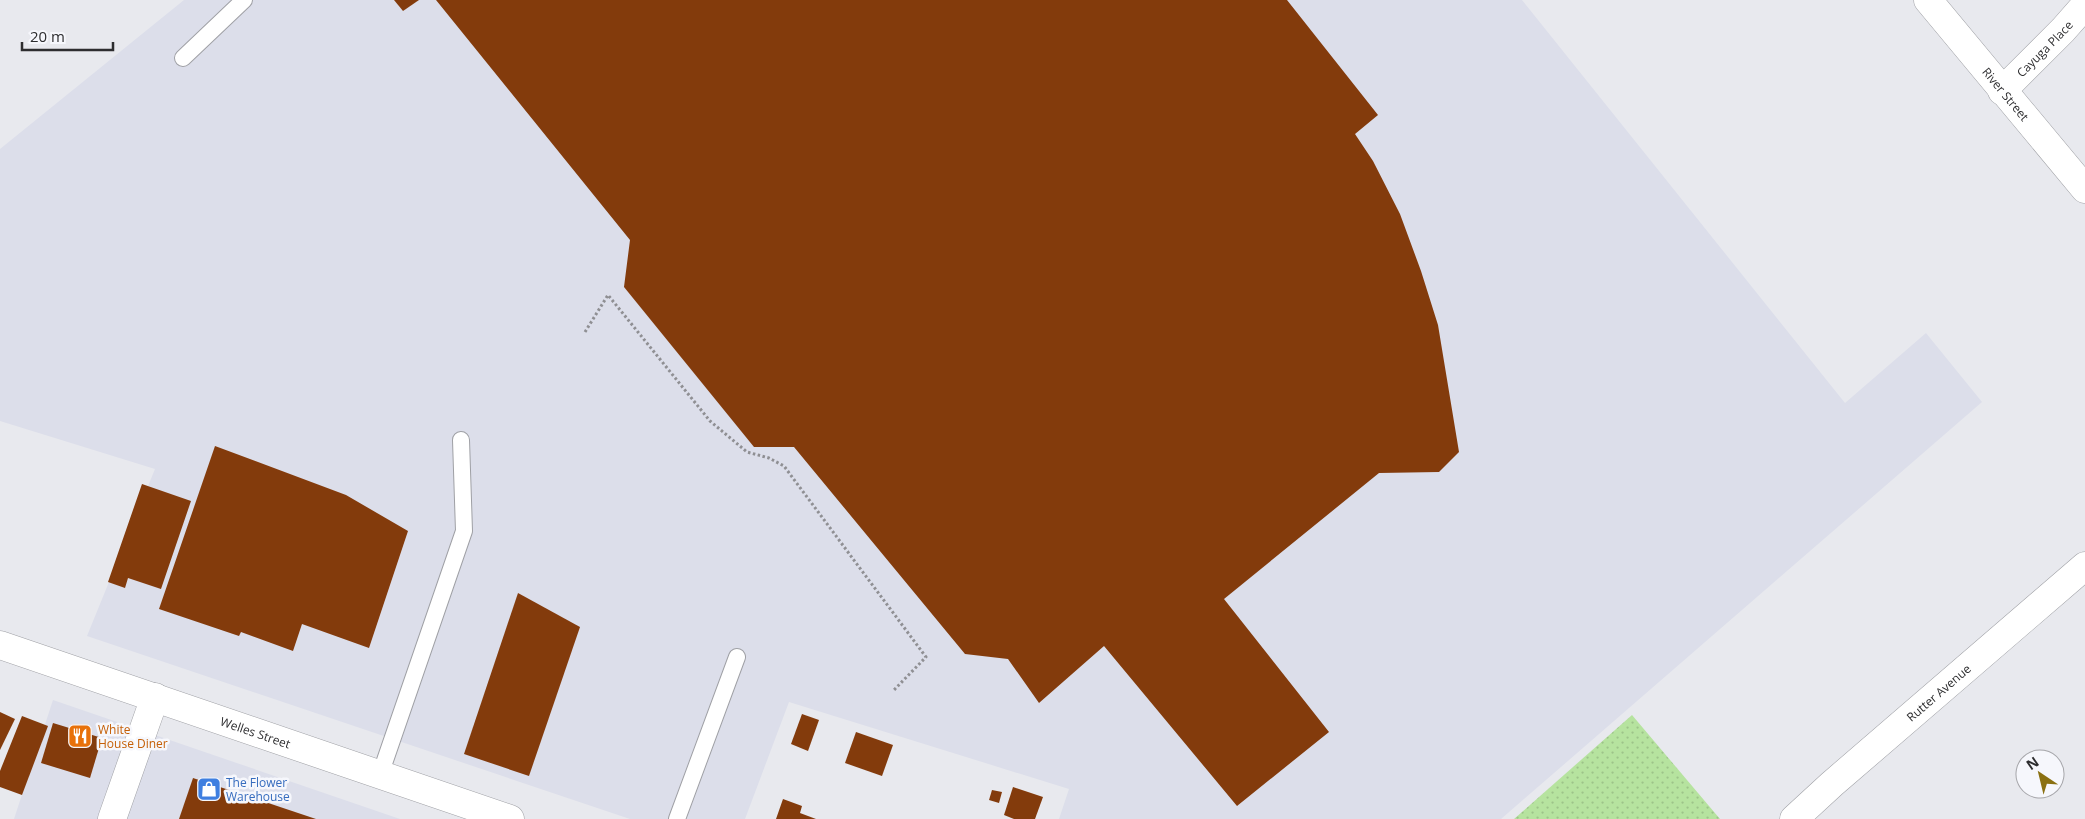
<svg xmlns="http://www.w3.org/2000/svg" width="2085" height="819" font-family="'Open Sans',sans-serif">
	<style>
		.built { fill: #dcdeea }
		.grass { fill: url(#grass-dots) }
		.building { fill: #833b0c }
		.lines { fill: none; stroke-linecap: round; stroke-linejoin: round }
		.lane-casing { stroke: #9fa0a5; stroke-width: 18 }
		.street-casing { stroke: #9fa0a5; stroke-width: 29 }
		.secondary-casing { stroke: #9fa0a5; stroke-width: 29 }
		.path { stroke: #8f8f93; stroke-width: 3; stroke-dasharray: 2.5 2.5; stroke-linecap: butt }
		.lane { stroke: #fff; stroke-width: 16 }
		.street { stroke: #fff; stroke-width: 28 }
		.secondary { stroke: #fff; stroke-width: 28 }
		.labels { text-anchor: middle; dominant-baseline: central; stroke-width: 5; stroke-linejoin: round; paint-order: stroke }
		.street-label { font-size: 12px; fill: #2d2d2f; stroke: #f6f7fc }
		.food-label { font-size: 12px; fill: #c56008; stroke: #f6f7fc; text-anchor: start }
		.shop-label { font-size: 12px; fill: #366cbe; stroke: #f6f7fc; text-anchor: start }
	</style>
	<defs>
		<pattern id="grass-dots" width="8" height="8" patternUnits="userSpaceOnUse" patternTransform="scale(1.25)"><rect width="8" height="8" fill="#b6e39f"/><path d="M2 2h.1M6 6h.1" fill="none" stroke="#9dc389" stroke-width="1.8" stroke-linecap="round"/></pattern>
	</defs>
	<rect width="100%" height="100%" fill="#e8e9ee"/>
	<g class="built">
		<path d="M184 0H1522L1845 403 1926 333 1982 402 1501 819H1059L1069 789 789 702 745 819H630L87 636 155 469 0 421V149Z"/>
		<path d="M53 700 400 819H14Z"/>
	</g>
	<path class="grass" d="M1632 715 1720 819H1514Z"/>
	<g class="building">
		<path d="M394 0H419L403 11Z"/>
		<path d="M436 0H1287L1378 115 1355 134 1373 161 1400 214 1421 271 1438 325 1459 452 1439 472 1379 473 1224 599 1329 732 1237 806 1104 646 1039 703 1008 659 965 654 794 447H754L624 287 630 240Z"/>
		<path d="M215 446 346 495 408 531 369 648 302 624 293 651 241 632 239 636 159 609Z"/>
		<path d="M142 484 191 501 161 589 128 578 125 588 108 582Z"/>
		<path d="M518 593 580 627 529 776 464 754Z"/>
		<path d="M0 712 15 719 0 750Z"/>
		<path d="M802 714 819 720 808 751 791 744Z"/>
		<path d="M22 716 48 726 22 795 0 787V771Z"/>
		<path d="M53 723 102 738 90 778 41 763Z"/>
		<path d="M856 732 893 745 882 776 845 763Z"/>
		<path d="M193 778 316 819H179Z"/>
		<path d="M1013 787 1043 797 1035 819H1014L1004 815Z"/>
		<path d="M992 790 1002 792 999 803 989 800Z"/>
		<path d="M783 799 802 806 800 813 816 819H776Z"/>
	</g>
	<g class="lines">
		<g class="lane-casing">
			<g id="lane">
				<path d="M183 58 244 0"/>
				<path d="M380 775 464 531 461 440"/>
				<path d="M677 819 737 657"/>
			</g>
		</g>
		<g class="street-casing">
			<g id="street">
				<path id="s1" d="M2002 91 2063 30 2085 5"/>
				<path d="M112 819 155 697"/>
			</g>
		</g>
		<g class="secondary-casing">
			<g id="secondary">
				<path id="s2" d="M1928 0 2085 189"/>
				<path id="s3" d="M0 645 510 819"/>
				<path id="s4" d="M1794 819 1832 784 2085 566"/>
			</g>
		</g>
		<path class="path" d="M585 332 608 295 710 421 747 452 769 458 784 466 926 657 894 690"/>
		<use href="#lane" class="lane"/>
		<use href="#street" class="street"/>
		<use href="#secondary" class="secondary"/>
	</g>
	<defs>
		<g id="restaurant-square" transform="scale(1.25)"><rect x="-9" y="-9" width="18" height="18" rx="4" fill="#e8710a" stroke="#f6f7fc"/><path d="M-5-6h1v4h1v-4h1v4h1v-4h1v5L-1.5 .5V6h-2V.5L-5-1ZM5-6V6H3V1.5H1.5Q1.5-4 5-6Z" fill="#fff"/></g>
		<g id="shop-square" transform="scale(1.25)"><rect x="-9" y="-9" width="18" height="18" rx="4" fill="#3f7fe0" stroke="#f6f7fc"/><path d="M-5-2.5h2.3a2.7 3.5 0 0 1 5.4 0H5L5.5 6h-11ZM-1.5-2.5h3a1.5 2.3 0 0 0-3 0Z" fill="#fff"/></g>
	</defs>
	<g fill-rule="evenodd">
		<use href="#restaurant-square" x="80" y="736"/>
		<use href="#shop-square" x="209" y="789"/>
	</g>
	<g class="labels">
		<g class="street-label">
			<text stroke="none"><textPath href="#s1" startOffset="60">Cayuga Place</textPath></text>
			<text stroke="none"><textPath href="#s2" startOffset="122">River Street</textPath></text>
			<text stroke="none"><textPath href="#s4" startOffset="192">Rutter Avenue</textPath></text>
			<text stroke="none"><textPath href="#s3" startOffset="270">Welles Street</textPath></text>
		</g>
		<g class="food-label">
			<text x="98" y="729">White<tspan x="98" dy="14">House Diner</tspan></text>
		</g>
		<g class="shop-label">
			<text x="226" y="782">The Flower<tspan x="226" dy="14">Warehouse</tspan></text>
		</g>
	</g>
	<g transform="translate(2040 774) rotate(325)"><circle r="24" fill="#f6f7fc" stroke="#a6a6aa"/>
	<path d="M0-4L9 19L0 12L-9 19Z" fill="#8a7012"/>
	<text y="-8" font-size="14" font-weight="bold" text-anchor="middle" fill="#2d2d2f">N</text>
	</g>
	<path d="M22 42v8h91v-8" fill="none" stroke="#2d2d2f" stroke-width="2.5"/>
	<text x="30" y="42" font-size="15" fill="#2d2d2f" stroke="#f6f7fc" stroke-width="4" paint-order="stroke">20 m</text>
</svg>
